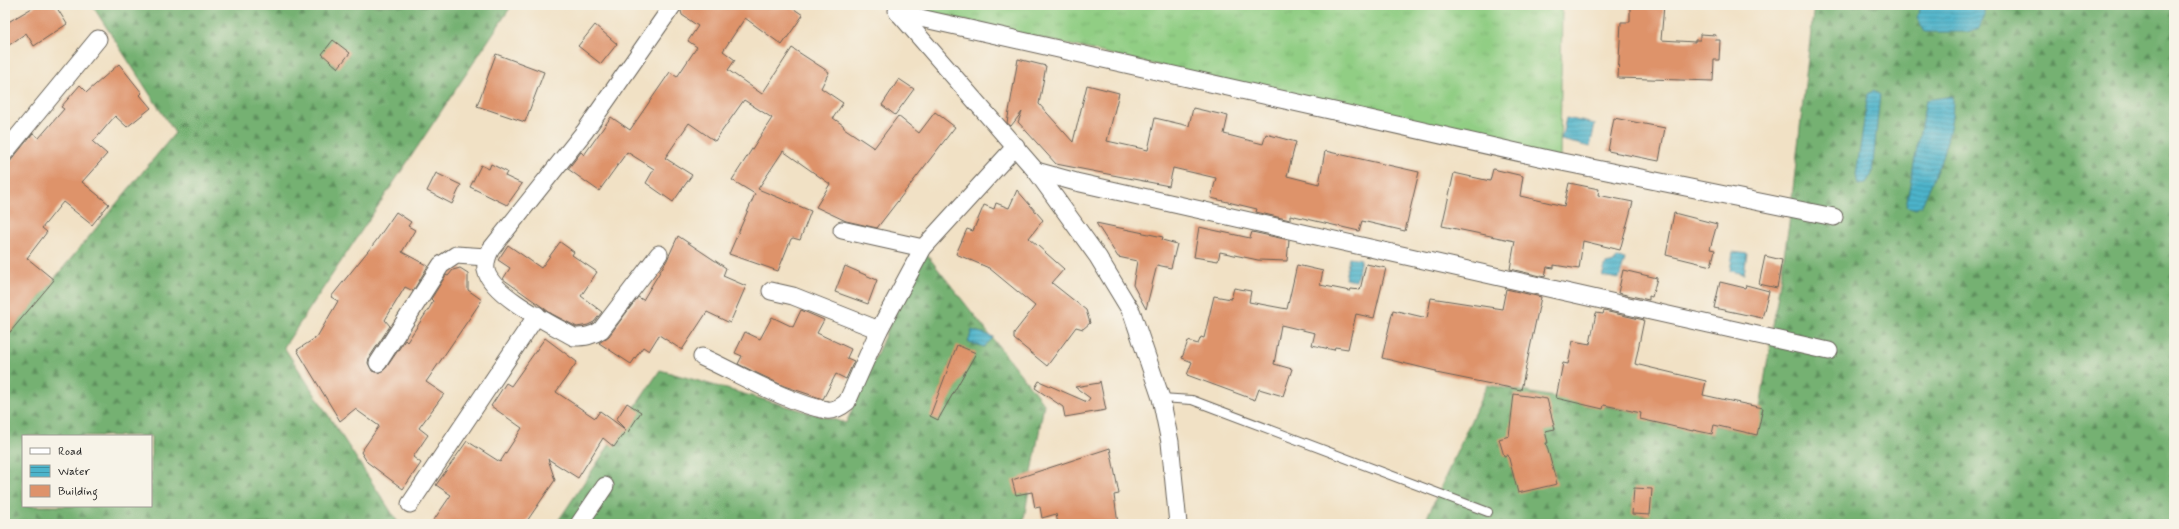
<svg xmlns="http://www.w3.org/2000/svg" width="2179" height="529" font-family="Mynerve,sans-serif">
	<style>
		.grass { fill: url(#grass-tufts); stroke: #567550 }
		.forest { fill: url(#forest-firs); stroke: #486647; fill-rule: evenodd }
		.water { fill: url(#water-rules); stroke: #346874 }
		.building { fill: #de936b }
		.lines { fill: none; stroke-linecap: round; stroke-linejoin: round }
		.lane-casing { stroke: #676157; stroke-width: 10 }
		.street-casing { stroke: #676157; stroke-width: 19 }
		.lane { stroke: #fff; stroke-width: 8 }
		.street { stroke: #fff; stroke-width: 17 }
	</style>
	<defs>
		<pattern id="grass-tufts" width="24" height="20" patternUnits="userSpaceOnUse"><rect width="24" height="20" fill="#91ce84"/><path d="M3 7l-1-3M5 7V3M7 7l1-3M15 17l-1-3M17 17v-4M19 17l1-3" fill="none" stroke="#7cb071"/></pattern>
		<pattern id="forest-firs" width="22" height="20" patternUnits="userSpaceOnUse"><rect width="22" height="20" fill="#74b172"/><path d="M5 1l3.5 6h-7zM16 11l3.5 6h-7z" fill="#5e8f5d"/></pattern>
		<pattern id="water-rules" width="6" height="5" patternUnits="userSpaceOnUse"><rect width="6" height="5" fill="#4db4cb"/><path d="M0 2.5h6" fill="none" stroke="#3f92a4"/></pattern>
	</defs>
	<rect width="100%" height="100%" fill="#f7f3e8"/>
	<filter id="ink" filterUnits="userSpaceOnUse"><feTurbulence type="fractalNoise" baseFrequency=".025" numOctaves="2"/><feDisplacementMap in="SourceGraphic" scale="8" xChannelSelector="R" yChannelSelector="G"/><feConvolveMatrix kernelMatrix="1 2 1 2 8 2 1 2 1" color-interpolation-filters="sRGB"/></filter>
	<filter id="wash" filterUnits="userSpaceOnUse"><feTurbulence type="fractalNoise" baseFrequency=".012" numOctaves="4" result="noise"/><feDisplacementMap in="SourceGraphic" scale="16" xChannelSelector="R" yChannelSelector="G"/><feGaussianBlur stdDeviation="0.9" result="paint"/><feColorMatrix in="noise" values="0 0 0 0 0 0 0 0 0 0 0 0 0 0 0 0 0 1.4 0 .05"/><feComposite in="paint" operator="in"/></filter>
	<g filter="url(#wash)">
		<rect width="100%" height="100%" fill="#f1e1c5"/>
		<path class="grass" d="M899 5H1562L1560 159Z"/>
		<g class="forest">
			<path d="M92 5H512L284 347 399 524H5V338L175 133ZM23 436H151V506H23Z"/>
			<path d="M1814 5H2174V524H1424L1487 385 1756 433 1789 224Z"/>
			<path d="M923 250 1044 404 1023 524H556L660 370 846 423Z"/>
		</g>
		<g class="water">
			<path d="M1920 5H1983L1985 16 1979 28 1967 32H1925L1917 18Z"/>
			<path d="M1874 90 1880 94 1872 174 1865 184 1858 185 1856 175 1868 94Z"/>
			<path d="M1953 96C1954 134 1937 171 1922 205L1916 209 1906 206 1926 100Z"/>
			<path d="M1566 118 1595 124 1590 147 1561 140Z"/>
			<path d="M1733 252 1747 254 1744 274 1730 271Z"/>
			<path d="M1349 257 1361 259 1356 281 1345 279Z"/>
			<path d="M1617 258 1625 259 1619 279 1602 276 1606 264 1615 262Z"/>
			<path d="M972 330 994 337 984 347 968 342Z"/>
		</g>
		<g id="blocks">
			<g class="building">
				<path d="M37 5H55L67 24 34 46 26 33 5 48V24Z"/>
				<path d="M683 5H788L803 15 782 45 745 18 723 51 735 60 728 70 762 94 792 48 829 72 821 88 843 103 833 118 843 125 844 128 874 148 898 116 919 133 935 112 955 127 877 228 846 221 816 207 830 184 783 151 758 189 811 211 800 240 793 238 791 239 778 271 729 254 755 194 732 180 772 118 744 100 715 141 689 123 665 158 692 175 673 202 646 183 654 169 627 152 599 191 568 169 581 152 584 155 611 117 630 130 670 72 677 77 697 47 688 41 698 26 682 15 681 11Z"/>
				<path d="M1630 5H1664L1661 40 1695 42V40H1700V34L1716 35 1715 40H1720L1719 60H1714L1713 81 1618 78 1621 22H1630Z"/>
				<path d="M595 25 617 44 601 64 578 46Z"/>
				<path d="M333 40 350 53 338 68 322 54Z"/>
				<path d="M496 54 544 72 525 122 477 106Z"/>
				<path d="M1018 59 1046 66 1039 104 1073 142 1087 85 1119 93 1107 141 1148 150 1155 118 1189 126 1193 108 1228 116 1224 134 1263 144 1266 134 1296 142 1287 176 1319 184 1325 151 1419 172 1405 231 1362 221 1359 231 1290 215V220L1256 212 1257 209 1211 198 1216 178 1173 168 1169 186 1056 164 1018 122 1022 112 1011 126 1007 123Z"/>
				<path d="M119 64 142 93 140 95 151 108 127 127 115 116 93 142 107 154 82 182 109 204 92 225 63 202 42 228 47 232 27 258 54 280 5 338V168L33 133 39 138 64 109 61 107 80 85 87 92Z"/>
				<path d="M899 79 914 89 895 115 882 105Z"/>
				<path d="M1614 118 1665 128 1659 161 1608 151Z"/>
				<path d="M491 164 507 172 505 176 522 184 507 205 470 187 481 165 489 169Z"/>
				<path d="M1493 169 1523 176 1520 196 1564 206 1569 183 1599 189 1598 195 1633 202 1620 250 1583 241 1579 269 1554 265V268L1547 267 1545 277 1510 269 1515 241 1442 226 1454 173 1490 181Z"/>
				<path d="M436 173 461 185 452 204 427 191Z"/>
				<path d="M1017 190 1043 220 1029 238 1064 269 1052 283 1086 310 1090 323 1083 329 1076 327 1047 366 1014 339V333L1035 306 989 268 956 254 967 229 973 231 984 205 994 209 996 203 1009 208Z"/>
				<path d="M396 212 411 222 408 226 415 230 402 252 428 266 413 291 405 287 385 320 390 326 369 358 368 363 372 371 378 373 386 368 405 340 407 342 430 307 433 301 431 299 446 275 448 276 453 270 460 268 468 273V290L482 300 426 382 444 394 419 428 428 435 413 457 421 463 403 489 367 462 361 452 379 426 355 409 340 421 297 350 317 337 338 301 331 297 376 241Z"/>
				<path d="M1674 213 1717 224 1710 249 1715 250 1711 266 1666 255Z"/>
				<path d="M1096 223 1163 237 1162 240 1177 244 1171 268 1157 265 1146 309 1133 285 1137 261 1118 257Z"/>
				<path d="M1199 227 1250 238 1252 232 1289 240 1287 261 1258 260 1220 252 1218 261 1194 257Z"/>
				<path d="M678 236 726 268 723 276 746 286 730 323 707 312 682 350 659 335 649 351 643 347 631 364 599 343 609 336 638 297 643 300 667 260Z"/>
				<path d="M560 242 574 252 572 255 597 272 581 296 602 312 594 322 588 325 577 327 552 314 503 279 510 268 498 260 508 245 541 268Z"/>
				<path d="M1765 256 1782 260 1777 288 1759 284Z"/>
				<path d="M1366 264 1386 268 1374 318 1356 314 1348 349 1335 347 1334 350 1312 345 1315 333 1281 325 1274 364 1292 369 1283 396 1259 389 1255 400 1187 375 1192 362 1182 358 1188 341 1198 344 1201 337 1204 338 1214 296 1231 299 1234 288 1251 291 1249 302 1287 309 1297 265 1323 271 1320 285 1350 291 1351 289 1360 290Z"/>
				<path d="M845 266 877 280 868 304 835 292Z"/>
				<path d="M1623 270 1657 278 1652 297 1649 296V300L1618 293Z"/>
				<path d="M1720 282 1745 288 1746 285 1769 291 1762 318 1714 308Z"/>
				<path d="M1506 289 1541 297 1521 390 1436 373V371L1382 358 1393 310 1427 318 1431 298 1502 309Z"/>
				<path d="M801 310 824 320 817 333 851 349 847 358 854 361 846 379 836 374 823 399 784 386 738 364 742 356 735 353 745 332 760 339 772 317 793 327Z"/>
				<path d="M1604 311 1644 320 1635 364 1706 381 1703 395 1763 408 1757 435 1714 425 1712 434 1693 430V431L1640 419 1641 413 1604 405 1603 409 1556 398 1563 363 1568 364 1573 341 1590 344 1596 313 1603 314Z"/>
				<path d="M545 338 577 362 556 392 595 418 600 411 626 430 614 447 603 438 578 478 548 459 555 480 525 524H431L451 495 436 485 467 441 500 462 522 428 491 406 506 383 511 386Z"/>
				<path d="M957 345 976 353 938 420 930 416Z"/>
				<path d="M1039 381 1087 402 1090 398 1075 387 1099 383 1100 381 1106 410 1065 417 1063 407 1035 388Z"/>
				<path d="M1514 394 1547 399 1555 429 1545 431 1548 443H1546L1557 484 1518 493 1508 455 1504 456 1499 439 1509 436Z"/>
				<path d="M627 403 641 412 628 432 616 420Z"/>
				<path d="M1110 448 1119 494 1114 495 1118 524H1058L1056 514 1042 518 1040 507 1035 508 1032 492 1016 495 1012 480Z"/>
				<path d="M1634 488 1652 489 1650 515 1632 514Z"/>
			</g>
		</g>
	</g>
	<g filter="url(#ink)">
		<use href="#blocks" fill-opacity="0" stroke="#676157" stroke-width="1"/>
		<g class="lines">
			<g class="lane-casing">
				<path id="lane" d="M1161 398 1192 400 1488 512"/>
			</g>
			<g class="street-casing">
				<g id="street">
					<path d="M897 11 1036 171 1098 257 1132 313 1161 398 1170 442 1178 524"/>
					<path d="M898 13 1557 161 1834 217"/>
					<path d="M5 152 98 39"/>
					<path d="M1036 171 1076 182 1829 351"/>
					<path d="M842 230 923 248"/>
					<path d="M659 254 601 330C592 336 585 337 574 337 553 325 491 295 486 270 485 262 487 256 491 249L585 131 673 5"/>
					<path d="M771 291 793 296 879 330"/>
					<path d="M702 357C737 373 790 404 827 410 835 411 841 407 847 402L879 330 923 248 1016 146"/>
					<path d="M378 363 441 265 456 255 487 257"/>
					<path d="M410 504 537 315"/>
					<path d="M579 524 605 486"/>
				</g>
			</g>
			<use href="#lane" class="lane"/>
			<use href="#street" class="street"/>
		</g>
	</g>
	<rect width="2179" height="529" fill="none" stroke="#f7f3e8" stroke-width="20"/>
	<rect x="22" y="435" width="130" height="72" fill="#f7f3e8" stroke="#9f9d96"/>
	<rect x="30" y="448" width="20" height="6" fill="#ffffff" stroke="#9f9d96"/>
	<text x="58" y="455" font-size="12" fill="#1c1c1c">Road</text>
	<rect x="30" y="465" width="20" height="12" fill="url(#water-rules)" stroke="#9f9d96"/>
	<text x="58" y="475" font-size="12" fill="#1c1c1c">Water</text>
	<rect x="30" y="485" width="20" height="12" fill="#de936b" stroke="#9f9d96"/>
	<text x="58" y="495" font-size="12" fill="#1c1c1c">Building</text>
</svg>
